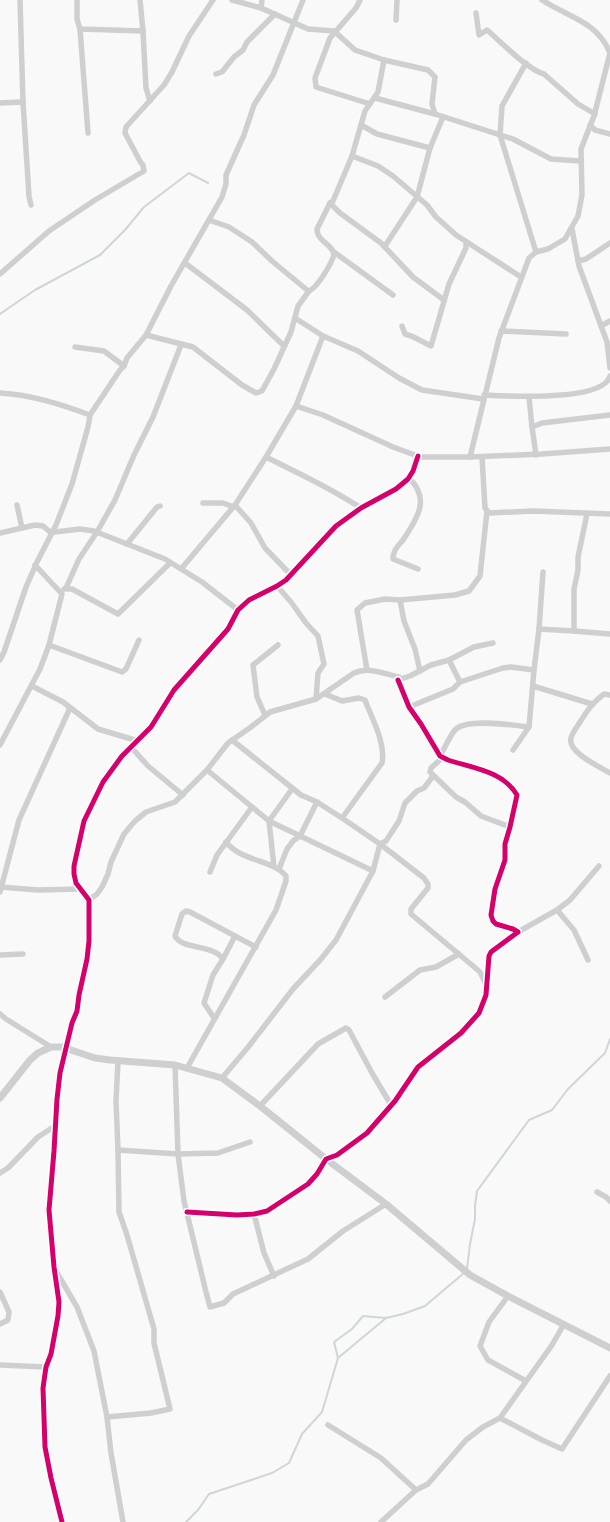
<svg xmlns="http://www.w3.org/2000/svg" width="610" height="1522" font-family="'Alegreya Sans',sans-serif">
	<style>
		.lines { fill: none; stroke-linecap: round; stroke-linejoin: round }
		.stream { stroke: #ced6d9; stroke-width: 2 }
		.minor { stroke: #cecfd0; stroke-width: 5.5 }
		.tertiary { stroke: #cecfd0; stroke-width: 7 }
		.cycleway-casing { stroke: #fff; stroke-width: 8 }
		.cycleway { stroke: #d6006c; stroke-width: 5 }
	</style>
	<rect width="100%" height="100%" fill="#f9f9f9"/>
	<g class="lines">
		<g class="stream">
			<path d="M0 314 35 290 100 255 125 230 144 207 189 173 208 183"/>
			<path d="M467 1269 470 1244 475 1219V1206L477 1191 529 1120 552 1110 568 1089 605 1053 610 1039"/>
			<path d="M338 1358 334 1342 352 1329 363 1316 386 1318"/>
			<path d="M186 1522 198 1510 209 1494 272 1473 289 1463 302 1434 322 1412 338 1358 386 1318 403 1314 425 1306 464 1273"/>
		</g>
		<g class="minor">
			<path d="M20 0 23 102"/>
			<path d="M77 0V19L80 29 143 31"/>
			<path d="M140 0 143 31 146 88 150 101"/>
			<path d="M232 0 261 8 308 29 334 31 355 50 384 60 428 70 435 77 432 104 435 114"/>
			<path d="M360 0 356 8 330 38 315 78 316 87 319 88 370 104"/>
			<path d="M261 8 262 0"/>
			<path d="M476 13 479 35 487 30C500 41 528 70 544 74L578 104 595 114"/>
			<path d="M396 20 397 0"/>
			<path d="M80 29 88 133"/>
			<path d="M526 63 502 106 500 135 536 252"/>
			<path d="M216 74 222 72 234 57 243 50 247 42 275 14"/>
			<path d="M375 98 435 114 513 139 551 159 580 161"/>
			<path d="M0 103 23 102 29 196 31 205"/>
			<path d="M361 125 377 134 430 148 443 117"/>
			<path d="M590 125 595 130 610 134"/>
			<path d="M352 156 378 166 393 176 427 205 436 217 456 235 521 277"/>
			<path d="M330 203 340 213 381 243 413 277 444 300"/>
			<path d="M209 220 229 227 252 242 272 261 307 290 309 291C318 287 331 264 334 255 333 244 317 242 317 229L330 203 333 201 352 156 365 111 378 92 384 60"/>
			<path d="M572 229 579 266 607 342 610 368"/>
			<path d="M385 246 417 197 430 148"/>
			<path d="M334 252 393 295"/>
			<path d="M578 261 586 259 610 243"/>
			<path d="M185 263 247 310 284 346"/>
			<path d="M0 274 49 231 95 200 144 171 143 165 141 163 125 133 126 127 164 85 172 72 189 36 213 0"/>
			<path d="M295 318 323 336 358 351 399 378 422 390 483 399"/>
			<path d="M402 326 405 334C414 336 422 342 431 346L449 284 466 248V242"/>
			<path d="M601 326 610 321"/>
			<path d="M501 331 566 334"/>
			<path d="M146 335 193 347 242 385 256 393 262 391 274 369 291 332 298 306 309 291"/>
			<path d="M75 347 104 351 124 366"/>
			<path d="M0 393C32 395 60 404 90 415"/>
			<path d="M484 395C506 396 603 402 610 376"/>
			<path d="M529 397 532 427 536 455"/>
			<path d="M296 406 323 415 393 447 420 457H470L542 454 610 449"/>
			<path d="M532 427 542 423 610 415"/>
			<path d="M266 457C298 473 331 488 361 508"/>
			<path d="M470 457 499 338 529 258 536 252 548 249 565 239 578 216 582 195 581 149 594 116 610 53C597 21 568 17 542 0"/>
			<path d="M482 457 485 508 489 513 533 511 610 514"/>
			<path d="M409 478C431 499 417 519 403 540 400 544 395 548 394 553 393 555 393 557 393 559L418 569"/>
			<path d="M203 503H223L234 507"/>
			<path d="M17 505 22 528"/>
			<path d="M235 505 251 523 265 548 291 575"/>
			<path d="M0 533 35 525 43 526 50 532H55L80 529 94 531 165 559 202 582 238 610"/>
			<path d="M127 544 157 507 160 506"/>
			<path d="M181 569 235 505 266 457 296 406 323 336"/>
			<path d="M277 586 291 602 306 623 318 636 324 664 318 673 316 699"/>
			<path d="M66 588 79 559 97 532 115 500 134 455 153 417 181 345"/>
			<path d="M64 589H72L118 614 170 563"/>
			<path d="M400 600 404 621 415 649 420 671"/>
			<path d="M539 629 574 631V589L578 570V557L587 514"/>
			<path d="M574 631 610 634"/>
			<path d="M49 645 122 672 126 669 139 640"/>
			<path d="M0 660 4 652 26 587 37 562 56 525 72 484 88 427 90 415 120 370 124 366 127 358 146 335 171 286 222 197 226 184V175L244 135 254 105 273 75 303 0"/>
			<path d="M449 660 460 682 503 668 511 667 534 670"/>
			<path d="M367 670 357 610 365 603 385 599 400 600 455 595 469 591 480 576 487 511"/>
			<path d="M32 686 63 702 98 729 138 741"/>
			<path d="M533 686 592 704"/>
			<path d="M325 694 342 701 359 698 365 700C372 719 386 743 382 763L342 818"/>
			<path d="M610 695 604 694C593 702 587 711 580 722 577 727 572 733 571 738 567 752 600 767 610 773"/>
			<path d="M409 707 453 689 460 682"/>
			<path d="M265 715 257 697 253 665 278 645"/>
			<path d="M232 740 301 795 317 802 342 818 380 844 424 878 428 884V888L411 909V914L473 966 480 972 486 984"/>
			<path d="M0 745 40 669 49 645 62 594 35 565"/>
			<path d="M131 747 148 766 183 795"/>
			<path d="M513 750 529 727 534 670 539 629 543 572"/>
			<path d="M440 756C444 750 451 733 456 729 468 718 513 725 529 727"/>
			<path d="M443 757 431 768 430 772 456 797 465 802 481 816 510 827"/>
			<path d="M207 770 269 821 373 871"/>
			<path d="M274 867 269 821 292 789"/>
			<path d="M279 869 287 849 293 841 300 836 317 802"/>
			<path d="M210 872 217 855 252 807"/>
			<path d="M0 887 38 890 79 889"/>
			<path d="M0 892 19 820 70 708"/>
			<path d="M89 900 97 894 102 887 108 874 111 862 124 834 135 821 146 812 175 802 207 770 228 743 251 727 270 712 316 699 354 673C369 666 384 674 399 677L398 680 410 676 431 665 449 660 474 647 493 643"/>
			<path d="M557 910 574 930 588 960"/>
			<path d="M518 932 557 910 570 900 599 866"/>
			<path d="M0 955 23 954"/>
			<path d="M223 959C213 944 182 950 175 936L182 914 186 911 190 912 256 947"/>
			<path d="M385 997 420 970 436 967 459 954"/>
			<path d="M0 1014 6 1019 51 1047"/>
			<path d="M214 1018 204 1003 213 975 223 959 235 936"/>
			<path d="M175 1065 178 1154 184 1201 206 1292 210 1307 224 1303 233 1294 308 1259 343 1231 386 1204"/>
			<path d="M187 1068 276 910 286 881V876C272 859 242 862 226 842"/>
			<path d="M222 1078 249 1046 293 989 321 959 336 940 373 871 380 844 386 841 399 821 405 803 417 791 424 788 433 776"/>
			<path d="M260 1106 318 1044 346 1028 349 1030 372 1073 391 1105"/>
			<path d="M118 1150 178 1154 218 1153 250 1142"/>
			<path d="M0 1173 8 1168 38 1137 55 1126"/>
			<path d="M597 1192 606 1197 610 1201"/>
			<path d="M187 1212 237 1215 254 1214 267 1211 308 1184 317 1174 326 1159 337 1155 367 1133 395 1101 418 1067 461 1033 479 1013 486 995 489 956 491 952 518 932 513 929 496 924 493 921 491 915 495 889 505 860V844L510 827 517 795C503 771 472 768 448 760L440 756 421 724 409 707 398 680"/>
			<path d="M254 1214 264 1253 274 1276"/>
			<path d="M56 1271 77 1307 94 1351 107 1417 111 1453 123 1522"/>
			<path d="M0 1292 9 1312 8 1320 0 1324"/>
			<path d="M508 1296 489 1322 480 1346 488 1360 526 1381"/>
			<path d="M0 1365 46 1367"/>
			<path d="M107 1417 151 1413 170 1409 154 1343V1329L127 1235 119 1212 118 1150 116 1101 118 1061"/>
			<path d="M500 1418 542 1440 562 1449 610 1376"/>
			<path d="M328 1425 381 1458 416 1490"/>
			<path d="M62 1522 51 1478 45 1447 43 1388 46 1367 51 1354 58 1316 59 1302 54 1267 49 1210 54 1151 57 1099 60 1073 72 1023 77 1011 79 995 87 959 89 941V900L76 883 74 874V866L84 821 103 782 122 756 151 727 174 690 228 629 238 610 249 600 277 586 286 580 336 526 361 508 396 489 408 479 413 471 418 456"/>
			<path d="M381 1522 416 1490 428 1484 466 1440 483 1427 500 1418 552 1345 564 1324"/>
		</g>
		<path class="tertiary" d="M0 1098 30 1060 38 1053 51 1047H66L71 1050 95 1058 110 1060 175 1065 222 1078 260 1106 326 1159 386 1204 470 1275 508 1296 610 1348"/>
		<g class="cycleway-casing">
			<g id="cycleway">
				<path d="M187 1212 237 1215 254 1214 267 1211 308 1184 317 1174 326 1159 337 1155 367 1133 395 1101 418 1067 461 1033 479 1013 486 995 489 956 491 952 518 932 513 929 496 924 493 921 491 915 495 889 505 860V844L510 827 517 795C503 771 472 768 448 760L440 756 421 724 409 707 398 680"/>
				<path d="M62 1522 51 1478 45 1447 43 1388 46 1367 51 1354 58 1316 59 1302 54 1267 49 1210 54 1151 57 1099 60 1073 72 1023 77 1011 79 995 87 959 89 941V900L76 883 74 874V866L84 821 103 782 122 756 151 727 174 690 228 629 238 610 249 600 277 586 286 580 336 526 361 508 396 489 408 479 413 471 418 456"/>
			</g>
		</g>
		<use href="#cycleway" class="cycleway"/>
	</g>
</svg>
